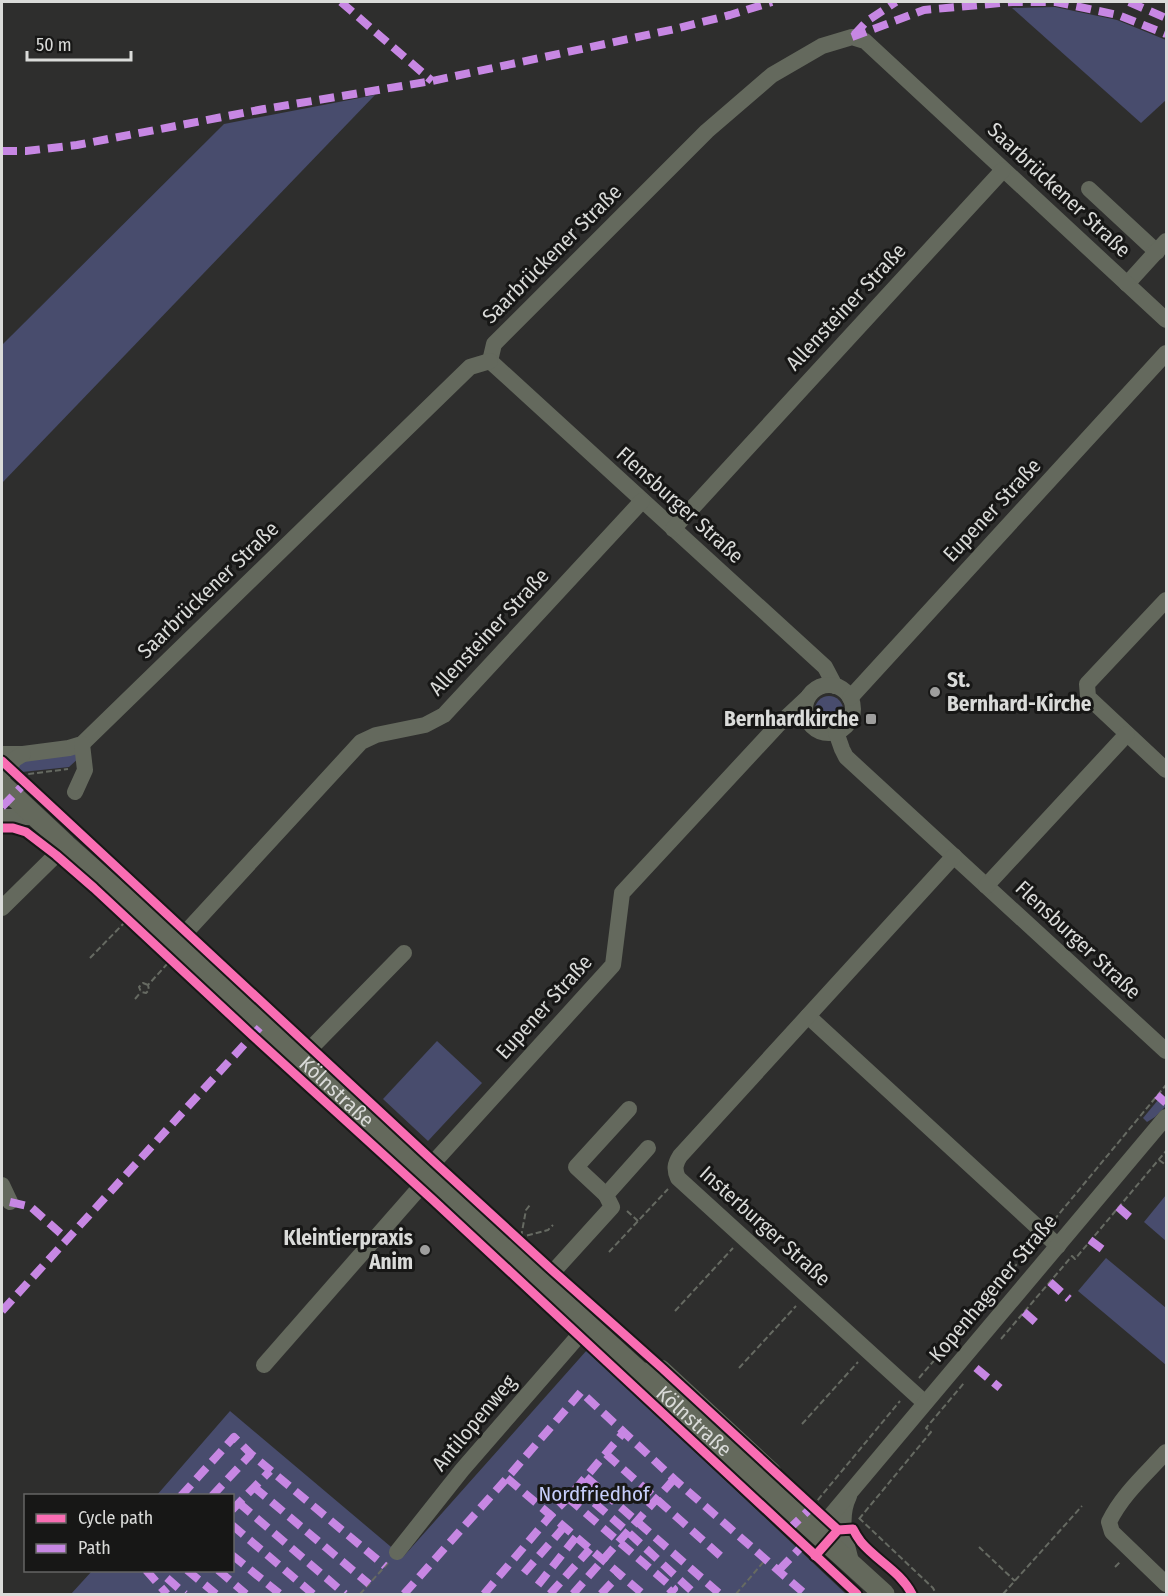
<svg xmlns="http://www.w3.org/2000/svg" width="1168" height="1596" font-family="'Fira Sans Condensed',sans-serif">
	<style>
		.green { fill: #484c6d }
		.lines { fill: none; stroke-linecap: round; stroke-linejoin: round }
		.path { stroke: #666a62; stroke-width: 2; stroke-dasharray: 6 3; stroke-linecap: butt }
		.minor { stroke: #64695d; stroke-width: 16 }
		.major { stroke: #64695c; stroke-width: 21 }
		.quiet { stroke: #c787e3; stroke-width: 8; stroke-dasharray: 15 8; stroke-linecap: butt }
		.cycleway-casing { stroke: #171716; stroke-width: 13 }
		.cycleway { stroke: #f96db3; stroke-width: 9 }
		.poi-dot { fill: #9e9e9d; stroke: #171716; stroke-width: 2 }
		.labels { text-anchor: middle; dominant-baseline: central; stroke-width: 6; stroke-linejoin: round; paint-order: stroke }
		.street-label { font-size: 21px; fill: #dadbd9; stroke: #171716 }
		.poi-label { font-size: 21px; font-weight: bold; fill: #dadbd9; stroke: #171716; text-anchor: end }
		.park-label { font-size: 21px; fill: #c6cefb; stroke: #171716 }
	</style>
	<rect width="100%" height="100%" fill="#2e2e2d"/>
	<g class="green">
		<path d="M1055 7 1117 20 1166 40V100L1141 123 1012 8Z"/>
		<path d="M375 95 2 483V345L224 124Z"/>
		<circle cx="829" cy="710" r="14"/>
		<path d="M73 752 81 756 69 767 22 772 16 769 22 761Z"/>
		<path d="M437 1041 482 1083 428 1141 383 1099Z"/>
		<path d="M1158 1100 1166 1106 1155 1117 1147 1122 1143 1118Z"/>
		<path d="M1166 1195V1241L1144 1222Z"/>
		<path d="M1106 1258 1166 1308V1365L1078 1291Z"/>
		<path d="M587 1350 846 1594H71L92 1571 232 1570V1496L157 1495 230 1411 403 1557Z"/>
	</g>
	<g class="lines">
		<g class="path">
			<path d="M25 783 29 774 68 769"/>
			<path d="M90 958 126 921"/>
			<path d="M148 985 143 983 139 987 141 992 146 993 149 990 148 985 169 962"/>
			<path d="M135 999 141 992"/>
			<path d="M1159 1160 1166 1165"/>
			<path d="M627 1211 638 1221"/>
			<path d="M1054 1220 1166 1085"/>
			<path d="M521 1237 526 1210 530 1205"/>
			<path d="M519 1239 521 1237 548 1230 553 1225"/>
			<path d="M609 1252 668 1189"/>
			<path d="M675 1311 733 1248"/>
			<path d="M1001 1339 1072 1256 1075 1259 1166 1151"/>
			<path d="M739 1368 796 1306"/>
			<path d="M919 1378 1035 1243"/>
			<path d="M802 1424 858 1362"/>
			<path d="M812 1507 900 1401"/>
			<path d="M859 1518 933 1588 936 1594"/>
			<path d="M859 1519 931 1432 926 1428 964 1383"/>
			<path d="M979 1547 1015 1581"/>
			<path d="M1115 1567 1121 1561"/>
			<path d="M360 1594 388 1563"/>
			<path d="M736 1594 766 1559"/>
			<path d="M1003 1594 1082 1506"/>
		</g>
		<g class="minor">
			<path d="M1089 189 1157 252"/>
			<path d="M1127 284 1166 241"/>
			<path d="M490 361 494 344 707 131 772 75 822 46 852 37 865 41 1166 320"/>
			<path d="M490 361 825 667 835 686"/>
			<path d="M673 529 1003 170"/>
			<path d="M1166 600 1087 684 1088 697 1166 770"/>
			<circle cx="829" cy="709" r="24"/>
			<path d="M850 698 1166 353"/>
			<path d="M836 732 842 749 846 757 1166 1051"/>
			<path d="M2 754H23L69 748 82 744 470 367 490 361"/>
			<path d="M2 776 15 759 23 754"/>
			<path d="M75 792 85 770 82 744"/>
			<path d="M2 817H36"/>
			<path d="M986 886 1127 734"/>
			<path d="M2 908 66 845"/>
			<path d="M176 943 361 742 376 735 425 725 444 715 642 501"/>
			<path d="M808 1016 1058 1246"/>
			<path d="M298 1057 311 1048 404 953"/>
			<path d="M424 1173 613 965 622 893 777 726 808 697"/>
			<path d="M2 1185 10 1202"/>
			<path d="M606 1195 576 1167 629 1109"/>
			<path d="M543 1283 612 1207 606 1195 648 1148"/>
			<path d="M264 1365 429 1177"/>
			<path d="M639 1372 662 1368 773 1471 770 1491"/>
			<path d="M925 1403 678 1178C674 1169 675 1164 680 1156L954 856"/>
			<path d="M1166 1452C1146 1474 1122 1495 1109 1522L1112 1532 1166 1584"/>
			<path d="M849 1496C838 1519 846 1542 852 1565"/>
			<path d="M816 1533 1166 1117"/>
			<path d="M397 1552 462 1470 588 1325"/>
		</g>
		<path class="major" id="s1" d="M2 785 66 845 176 943 588 1325 884 1594"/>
		<g class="quiet">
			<path d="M341 2 432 81"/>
			<path d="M1129 2 1166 18"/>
			<path d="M854 35 867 21 896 2"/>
			<path d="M852 37 924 10 1012 2H1056L1118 15 1166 34"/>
			<path d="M2 151H26L77 145 264 109 432 81 675 29 730 15 772 2"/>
			<path d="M2 807 25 783"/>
			<path d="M1157 1095 1166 1103"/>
			<path d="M10 1202 31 1207 68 1240"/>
			<path d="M1118 1207 1134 1221"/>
			<path d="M1090 1240 1106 1252"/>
			<path d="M1050 1282 1069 1299"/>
			<path d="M2 1311 263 1024"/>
			<path d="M1024 1312 1041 1327"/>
			<path d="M976 1368 1000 1388"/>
			<path d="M606 1454 725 1560"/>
			<path d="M586 1477 720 1594"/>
			<path d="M507 1478 643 1594"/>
			<path d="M254 1487 369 1584"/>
			<path d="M577 1488 628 1532 695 1594"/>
			<path d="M181 1496 234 1437 251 1454 385 1566"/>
			<path d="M212 1496 251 1454"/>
			<path d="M568 1498 674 1589 669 1594"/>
			<path d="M239 1503 345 1594"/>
			<path d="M232 1510 270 1471"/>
			<path d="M232 1525 313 1594"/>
			<path d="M788 1530 812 1507"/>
			<path d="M232 1555 280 1594"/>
			<path d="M146 1570 167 1594"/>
			<path d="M187 1570 216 1594"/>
			<path d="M218 1570 246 1594"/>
			<path d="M779 1570 803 1545"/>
			<path d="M524 1573 564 1527"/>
			<path d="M167 1578 185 1594"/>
			<path d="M538 1585 576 1537"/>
			<path d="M404 1594 507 1478 581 1392 674 1479 805 1594"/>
			<path d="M484 1594 551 1515 568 1498 624 1432"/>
			<path d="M550 1594 590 1549"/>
			<path d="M573 1594 674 1479"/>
			<path d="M601 1594 619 1575"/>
		</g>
		<g class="cycleway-casing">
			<g id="cycleway">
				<path d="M2 761 434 1162 553 1271 662 1368 838 1530"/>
				<path d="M2 828H13L26 832 56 855 94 888 253 1036 433 1200 857 1594"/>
				<path d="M815 1556 838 1530 853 1529C855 1533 858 1538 861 1542 877 1561 900 1571 912 1594"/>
			</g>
		</g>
		<use href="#cycleway" class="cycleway"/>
	</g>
	<g class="poi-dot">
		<circle cx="935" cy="692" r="6"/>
		<rect x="865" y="713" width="12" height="12" rx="3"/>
		<circle cx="425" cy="1250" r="6"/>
	</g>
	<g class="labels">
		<g class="street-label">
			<text transform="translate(1059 190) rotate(43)">Saarbrückener Straße</text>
			<text transform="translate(552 254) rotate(-45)">Saarbrückener Straße</text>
			<text transform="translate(846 307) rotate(-47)">Allensteiner Straße</text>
			<text transform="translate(680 505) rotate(42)">Flensburger Straße</text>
			<text transform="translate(992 510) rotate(-47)">Eupener Straße</text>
			<text transform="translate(208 590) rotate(-44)">Saarbrückener Straße</text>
			<text transform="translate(489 632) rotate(-47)">Allensteiner Straße</text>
			<text transform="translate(1078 940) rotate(43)">Flensburger Straße</text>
			<text transform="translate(544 1007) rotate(-48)">Eupener Straße</text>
			<text stroke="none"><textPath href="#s1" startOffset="454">Kölnstraße</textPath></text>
			<text transform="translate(765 1226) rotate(42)">Insterburger Straße</text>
			<text transform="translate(993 1288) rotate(-50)">Kopenhagener Straße</text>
			<text stroke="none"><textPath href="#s1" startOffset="940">Kölnstraße</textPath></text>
			<text transform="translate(474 1423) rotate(-50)">Antilopenweg</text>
		</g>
		<g class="poi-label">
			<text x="947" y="680" text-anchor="start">St.<tspan x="947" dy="24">Bernhard-Kirche</tspan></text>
			<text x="859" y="719">Bernhardkirche</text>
			<text x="413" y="1238">Kleintierpraxis<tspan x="413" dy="24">Anim</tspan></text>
		</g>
		<g class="park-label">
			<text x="594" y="1494">Nordfriedhof</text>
		</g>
	</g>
	<rect width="1168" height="1596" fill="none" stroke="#dadbd9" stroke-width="6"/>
	<rect x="24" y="1494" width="210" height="78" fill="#171716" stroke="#656564" stroke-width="1.5"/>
	<rect x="36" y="1514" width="30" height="9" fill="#f96db3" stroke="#656564" stroke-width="1.5"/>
	<text x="78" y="1524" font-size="18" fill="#dadbd9">Cycle path</text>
	<rect x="36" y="1544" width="30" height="9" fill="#c787e3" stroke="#656564" stroke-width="1.5"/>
	<text x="78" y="1554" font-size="18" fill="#dadbd9">Path</text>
	<path d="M27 51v9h104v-9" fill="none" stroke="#dadbd9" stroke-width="3"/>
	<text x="36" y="51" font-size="18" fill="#dadbd9" stroke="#171716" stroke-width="4.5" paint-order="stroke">50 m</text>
</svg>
